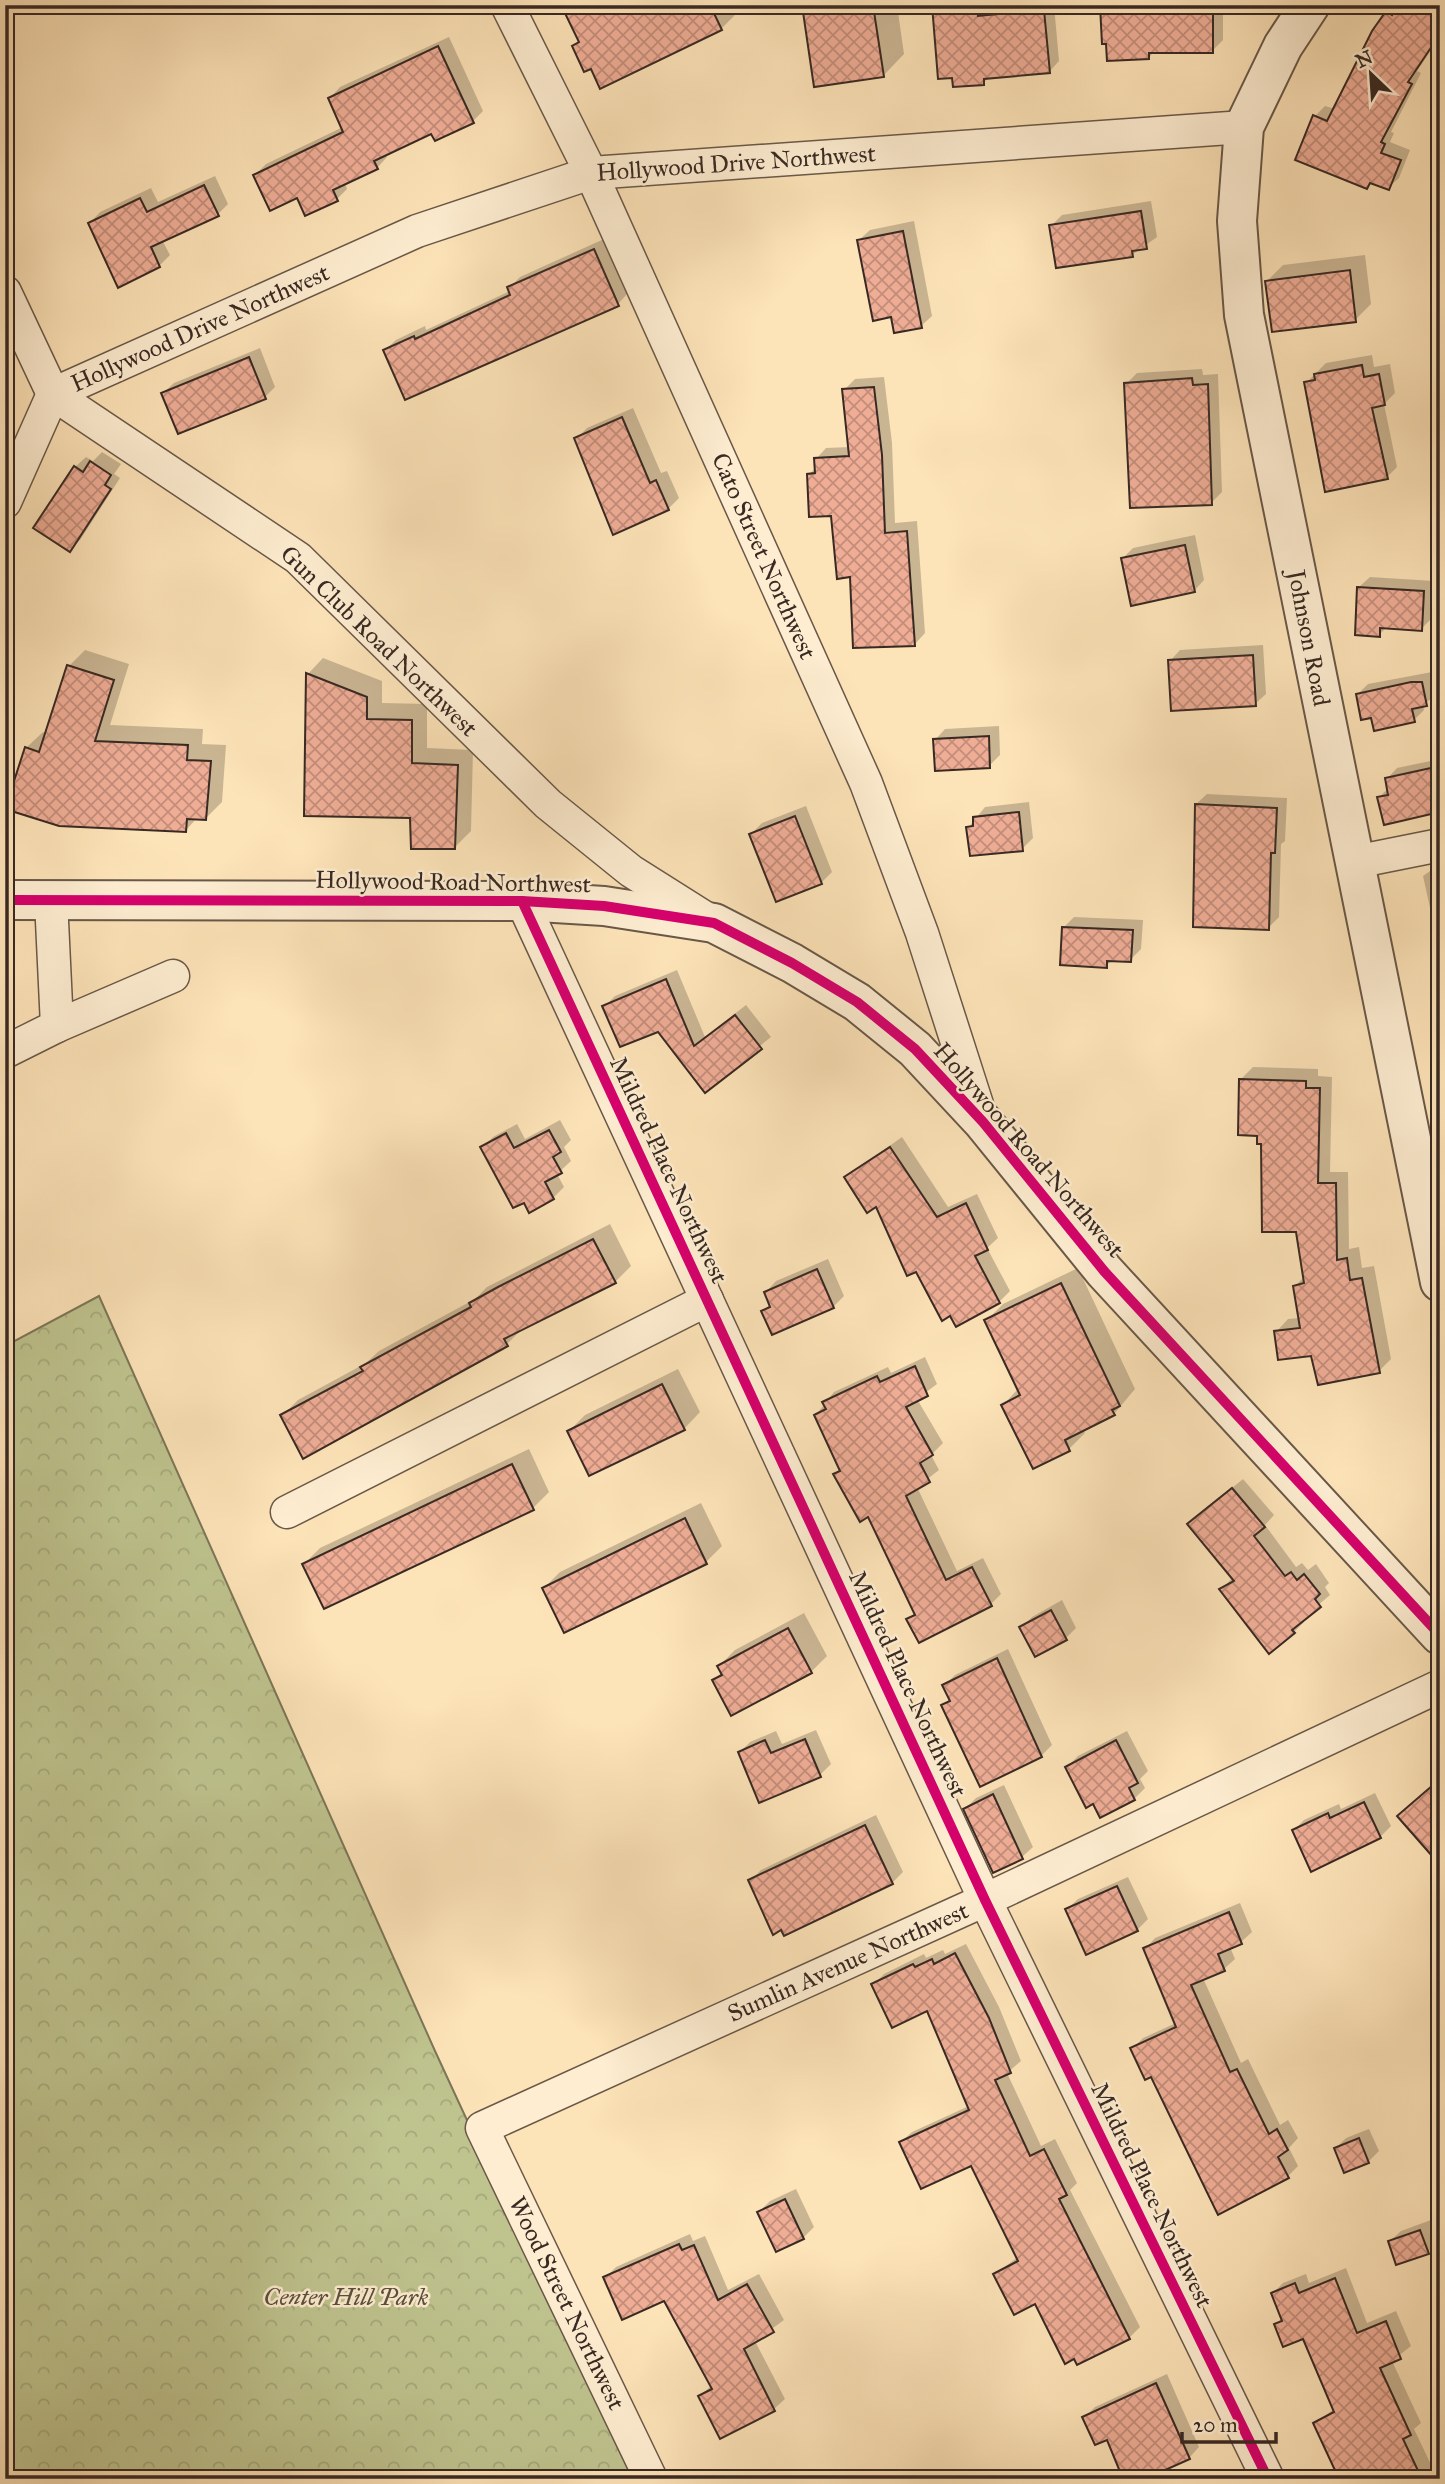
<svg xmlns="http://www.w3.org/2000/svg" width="1445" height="2484" font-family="'IM FELL Great Primer',serif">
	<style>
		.forest { fill: url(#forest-crowns); stroke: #7c7659; stroke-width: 2 }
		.shadow { fill: #0003 }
		.building { fill: url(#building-cross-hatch); stroke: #382923; stroke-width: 2 }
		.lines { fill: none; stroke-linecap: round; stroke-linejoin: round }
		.minor-casing { stroke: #695848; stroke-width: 35 }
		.tertiary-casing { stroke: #695848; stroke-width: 42 }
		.minor { stroke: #feedd1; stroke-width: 32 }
		.tertiary { stroke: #feedd1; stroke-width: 38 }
		.cycleway-casing { stroke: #feedd1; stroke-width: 15 }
		.cycleway { stroke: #d6006c; stroke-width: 10 }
		.labels { text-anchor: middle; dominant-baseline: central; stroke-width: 5; stroke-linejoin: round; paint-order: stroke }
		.street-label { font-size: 24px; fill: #382923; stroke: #feedd1 }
		.park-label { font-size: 24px; font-style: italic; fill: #5a503e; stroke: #feedd1 }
	</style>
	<defs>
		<pattern id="forest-crowns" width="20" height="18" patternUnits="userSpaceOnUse" patternTransform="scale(1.75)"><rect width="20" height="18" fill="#bfc48f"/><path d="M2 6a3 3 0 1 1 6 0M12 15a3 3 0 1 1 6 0" fill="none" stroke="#a5a87b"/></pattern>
		<pattern id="building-cross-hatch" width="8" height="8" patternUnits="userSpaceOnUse" patternTransform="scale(1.75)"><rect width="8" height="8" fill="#efad96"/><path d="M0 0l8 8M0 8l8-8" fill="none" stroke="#c38d7a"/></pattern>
	</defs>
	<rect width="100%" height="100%" fill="#fde3b8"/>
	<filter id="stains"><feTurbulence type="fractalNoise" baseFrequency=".00286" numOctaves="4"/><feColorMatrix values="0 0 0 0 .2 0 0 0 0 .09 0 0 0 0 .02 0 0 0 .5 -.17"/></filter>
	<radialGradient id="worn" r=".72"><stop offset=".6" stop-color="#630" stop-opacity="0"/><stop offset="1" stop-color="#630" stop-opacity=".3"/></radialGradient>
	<path class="forest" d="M99 1296 435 2051 633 2479H5V1346Z"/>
	<g class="shadow">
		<path d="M5 5H19L5 10Z"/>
		<path d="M563 5H740L742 8 721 29 592 67 574 46 580 40Z"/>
		<path d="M804 5H897L904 54 883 76Z"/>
		<path d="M934 5H1054L1059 61 1049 72 989 77 983 83Z"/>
		<path d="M1101 5H1223V40L1212 51H1155L1149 57Z"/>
		<path d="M1394 5H1440V37L1417 71 1421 73 1391 132 1394 133 1390 142 1410 150 1399 178 1388 188 1372 182 1367 187 1315 116 1325 106 1335 109 1374 32Z"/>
		<path d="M449 37 483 111 473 121 432 132 385 153 387 157 377 168 345 183 347 189 337 199 298 196 255 175 266 164 343 127 330 98 340 87Z"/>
		<path d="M215 176 228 204 218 214 162 240 170 255 159 266 90 223 100 212 151 188 158 202Z"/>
		<path d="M1151 201 1157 237 1132 255 1051 226 1062 215Z"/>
		<path d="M914 221 932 316 921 326 859 240 870 230Z"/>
		<path d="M604 239 628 293 618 304 385 350 396 340 425 326 426 330 510 291 509 288 520 277Z"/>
		<path d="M1365 255 1371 304 1355 320 1267 281 1283 265Z"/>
		<path d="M260 348 275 387 265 397 163 393 174 383Z"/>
		<path d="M1372 355 1374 367 1390 364 1395 393 1384 404 1397 467 1387 477 1306 383 1326 363Z"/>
		<path d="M1202 369 1203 375 1218 374 1222 492 1211 503 1126 384 1137 373Z"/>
		<path d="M884 377 892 443 895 523 917 521 925 633 915 644 852 576 833 514 809 475 816 467V459L826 448 850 447 844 390 855 379Z"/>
		<path d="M633 408 661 473 667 471 679 498 668 509 576 439 587 428Z"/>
		<path d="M102 452 121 464 114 474 120 478 80 540 69 550 75 467 86 457 93 461Z"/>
		<path d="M1195 535 1204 580 1194 591 1123 558 1133 548Z"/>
		<path d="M1370 577 1434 581 1432 618 1421 629 1387 627 1379 635 1359 587Z"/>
		<path d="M1263 645 1266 694 1255 704 1170 661 1180 650Z"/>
		<path d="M85 650 129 664 110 725 203 729 202 744 226 745 222 802 206 818 198 817 186 830 26 748 43 732 47 734 69 666Z"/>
		<path d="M323 658 382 681V703L427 704V748L473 750 471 831 455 847 411 817 306 814 308 674Z"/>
		<path d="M1432 672 1437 694 1423 705 1424 710 1414 720 1372 716 1358 694 1368 684Z"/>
		<path d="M999 726 1000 755 989 766 935 740 945 729Z"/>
		<path d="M1440 759V811L1379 797 1389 788 1387 779 1397 768Z"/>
		<path d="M1207 794 1287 798 1285 841 1281 844 1279 917 1268 928 1196 804Z"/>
		<path d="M1029 802 1033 838 1022 849 968 828 985 807Z"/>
		<path d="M806 806 832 872 821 883 751 834 762 823Z"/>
		<path d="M1440 864V915L1432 917 1423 876Z"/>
		<path d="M1074 917 1143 920 1141 949 1130 960 1113 959 1106 966 1064 927Z"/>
		<path d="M677 970 705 1037 746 1005 771 1037 705 1091 658 1030 604 1007 615 996Z"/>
		<path d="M1253 1067 1318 1069V1076L1332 1077 1330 1172H1348L1349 1249 1359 1247 1362 1268 1374 1266 1391 1359 1379 1371 1313 1354 1276 1332 1288 1319 1300 1318 1295 1286 1305 1276 1298 1231 1240 1080Z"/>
		<path d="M560 1120 571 1140 564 1147 571 1161 557 1174 564 1187 553 1198 482 1148 493 1137 517 1124 525 1139Z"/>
		<path d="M902 1137 948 1207 977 1194 998 1238 987 1248 1010 1291 999 1302 916 1270 877 1204 846 1177Z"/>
		<path d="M610 1224 631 1266 615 1282 523 1328 507 1344 282 1416 298 1400 366 1363 379 1351 475 1299 487 1287Z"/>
		<path d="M828 1259 844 1296 833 1307 763 1311 771 1304 766 1292 776 1281Z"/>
		<path d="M1078 1268 1135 1389 1114 1414 1083 1429 1085 1433 1069 1449 1003 1405 1019 1388 987 1320 1003 1304Z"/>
		<path d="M925 1357 937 1384 917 1399 943 1443 931 1455 939 1470 917 1487 957 1571 983 1558 1001 1594 991 1604 908 1619 916 1612 869 1514 835 1475 841 1469 816 1415 834 1392 888 1367 891 1373Z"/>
		<path d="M678 1369 700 1412 684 1429 569 1431 585 1415Z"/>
		<path d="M529 1449 549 1492 533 1508 304 1564 320 1548Z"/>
		<path d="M1243 1479 1274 1515 1265 1525 1296 1567 1302 1563 1308 1570 1316 1564 1329 1583 1325 1587 1330 1595 1302 1619 1304 1622 1294 1632 1222 1589 1233 1577 1200 1514Z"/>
		<path d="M701 1503 722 1546 706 1562 544 1588 560 1572Z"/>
		<path d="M1062 1600 1076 1628 1066 1638 1021 1628 1032 1617Z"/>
		<path d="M804 1613 827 1656 811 1672 714 1680 722 1672 719 1666 735 1650Z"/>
		<path d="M1008 1649 1052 1745 1041 1756 943 1706 950 1699 944 1686 955 1675Z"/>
		<path d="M816 1730 831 1764 820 1775 740 1752 750 1742 776 1731 782 1744Z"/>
		<path d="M1127 1731 1148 1771 1140 1779 1145 1788 1134 1799 1094 1802 1067 1767 1078 1756Z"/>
		<path d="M1004 1785 1033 1847 1022 1857 965 1809 976 1798Z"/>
		<path d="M1375 1793 1391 1826 1380 1837 1294 1830 1304 1820 1339 1804 1341 1809Z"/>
		<path d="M876 1815 903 1872 892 1883 782 1928 750 1881 761 1870Z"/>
		<path d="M1128 1877 1148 1919 1137 1930 1067 1909 1078 1899Z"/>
		<path d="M1240 1903 1252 1932 1241 1942 1230 1947 1235 1959 1224 1969 1203 1978 1241 2063 1248 2059 1280 2125 1288 2120 1298 2138 1289 2148 1298 2166 1288 2176 1151 2075 1133 2048 1143 2038 1176 2023 1145 1949 1155 1938Z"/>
		<path d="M966 1944 999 2007 1021 2061 1007 2073 1041 2146 1055 2139 1077 2183 1070 2190 1140 2327 1129 2338 1036 2301 995 2274 1018 2257 972 2164 901 2142 912 2132 969 2106 928 2009 873 1985 884 1974 924 1954 926 1958 943 1950 945 1954Z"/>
		<path d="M1369 2129 1379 2151 1368 2162 1336 2148 1346 2138Z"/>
		<path d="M796 2189 814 2227 803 2238 759 2212 770 2201Z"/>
		<path d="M1431 2220 1439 2242 1428 2252 1390 2241 1401 2231Z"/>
		<path d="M690 2234 693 2241 705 2236 728 2290 759 2274 784 2320 755 2341 785 2399 774 2409 721 2436 700 2396 712 2385 665 2299 605 2278 616 2267Z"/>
		<path d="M1346 2268 1367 2323 1396 2311 1411 2346 1392 2361 1421 2423 1414 2429 1435 2473 1429 2479H1355L1315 2424 1335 2408 1304 2337 1276 2324 1282 2318 1273 2293 1283 2283 1306 2274 1309 2283Z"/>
		<path d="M1167 2374 1199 2447 1189 2458 1108 2437 1084 2418 1095 2407Z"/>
	</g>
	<g class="building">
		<path d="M561 5H710L722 30 600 89 591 69 584 72 572 46 579 42Z"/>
		<path d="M802 5H873L884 77 814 87Z"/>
		<path d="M932 5H977L978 16 1044 10 1050 73 984 79V85L953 87 952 78 938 79Z"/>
		<path d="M1100 5H1213V53H1149V59L1107 61 1106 44H1102Z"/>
		<path d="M1398 5H1426L1440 14V34L1408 82 1412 84 1381 142 1385 144 1381 153 1401 160 1389 190 1370 183 1367 189 1295 160 1313 115 1327 121 1372 31 1386 11 1392 15Z"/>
		<path d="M438 46 474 123 435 141 431 134 374 161 378 169 333 190 338 201 305 216 297 198 270 211 253 175 343 132 328 98Z"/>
		<path d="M204 185 219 216 151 247 160 267 118 288 88 223 140 198 147 212Z"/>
		<path d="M1141 211 1147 249 1132 251 1133 257 1056 268 1049 225Z"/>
		<path d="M903 231 922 328 894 333 891 317 873 321 857 240Z"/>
		<path d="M594 249 619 306 405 400 383 350 414 336 415 339 510 295 507 287Z"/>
		<path d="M1350 270 1356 322 1272 332 1265 281Z"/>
		<path d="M249 357 266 399 178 434 161 393Z"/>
		<path d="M1362 365 1364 377 1379 374 1385 405 1372 408 1388 479 1325 492 1304 382 1315 380 1314 374Z"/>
		<path d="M1192 378 1193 385 1208 384 1212 505 1130 508 1124 383Z"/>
		<path d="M874 387 882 455 885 533 907 531 915 646 853 648 850 577 837 579 831 516 809 517 807 474 815 473 814 458 849 456 842 389Z"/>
		<path d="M622 417 650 483 656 480 669 510 613 535 574 438Z"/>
		<path d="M90 461 111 475 105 485 111 489 70 552 33 528 74 466 83 472Z"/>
		<path d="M1185 545 1195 592 1131 606 1121 558Z"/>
		<path d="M1357 587 1424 591 1422 631 1380 628V637L1355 635Z"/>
		<path d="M1253 655 1256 706 1171 711 1168 660Z"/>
		<path d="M67 665 114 680 95 741 188 745 187 760 211 761 206 820 187 819 186 832 59 826 5 809 25 747 39 752Z"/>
		<path d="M306 673 367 697V719L412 720V763L458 765 455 849H411L410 818 304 816Z"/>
		<path d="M1411 682H1422L1427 706 1412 709 1415 722 1374 731 1371 718 1361 720 1356 694Z"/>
		<path d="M989 736 990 768 935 771 933 739Z"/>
		<path d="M1440 766V812L1384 825 1377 797 1388 795 1385 778Z"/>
		<path d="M1195 804 1277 808 1275 853H1271L1269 930 1193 927Z"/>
		<path d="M1019 812 1023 851 970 856 966 827 973 826V817Z"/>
		<path d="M795 816 822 884 776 902 749 834Z"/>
		<path d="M1062 927 1133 930 1131 962 1107 961V968L1060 965Z"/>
		<path d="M666 979 694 1046 735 1015 762 1049 705 1093 658 1032 620 1047 602 1006Z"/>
		<path d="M1239 1079 1306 1081V1088H1320L1318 1183H1336L1337 1260 1347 1258 1350 1280 1362 1278 1380 1373 1318 1385 1311 1356 1278 1360 1274 1331 1300 1328 1293 1286 1304 1283 1296 1232H1262L1261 1144H1257V1136L1238 1135Z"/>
		<path d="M549 1130 561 1152 553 1157 562 1173 545 1182 554 1199 529 1213 524 1203 513 1208 480 1147 506 1133 514 1148Z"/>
		<path d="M890 1147 937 1217 966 1203 988 1250 975 1256 1000 1303 956 1327 950 1316 942 1321 916 1272 907 1276 876 1207 867 1213 844 1177Z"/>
		<path d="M593 1239 616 1283 504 1339 508 1346 303 1459 280 1415 363 1371 360 1367 471 1307 469 1303 498 1287Z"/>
		<path d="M817 1269 834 1308 772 1335 761 1311 770 1307 764 1292Z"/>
		<path d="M1061 1283 1120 1406 1112 1410 1115 1415 1065 1440 1070 1451 1033 1469 1001 1405 1020 1395 984 1320Z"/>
		<path d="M915 1366 928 1396 906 1407 933 1455 920 1463 930 1482 906 1496 946 1580 972 1567 992 1606 919 1643 906 1619 915 1615 868 1517 860 1522 833 1474 840 1471 814 1415 826 1409 822 1402 877 1376 880 1382Z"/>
		<path d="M662 1384 685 1430 589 1476 567 1431Z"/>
		<path d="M512 1464 534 1510 324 1609 302 1564Z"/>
		<path d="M1232 1488 1265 1527 1254 1536 1285 1576 1291 1572 1297 1580 1304 1574 1320 1594 1315 1599 1321 1607 1292 1630 1295 1633 1269 1654 1219 1589 1234 1581 1187 1524Z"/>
		<path d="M685 1518 707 1564 564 1633 542 1588Z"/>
		<path d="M1051 1610 1067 1640 1035 1657 1019 1627Z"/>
		<path d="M788 1628 812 1673 731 1716 712 1680 722 1675 717 1666Z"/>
		<path d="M997 1658 1042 1757 980 1787 941 1705 950 1701 942 1685Z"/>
		<path d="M805 1739 821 1777 759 1803 738 1752 765 1740 771 1753Z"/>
		<path d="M1116 1740 1138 1783 1129 1788 1135 1800 1100 1818 1093 1804 1086 1808 1065 1767Z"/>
		<path d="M1440 1779V1865L1397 1816Z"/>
		<path d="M993 1794 1023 1859 993 1873 963 1809Z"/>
		<path d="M1364 1802 1381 1838 1311 1872 1292 1830 1328 1813 1330 1818Z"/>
		<path d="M865 1825 893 1884 784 1936 781 1930 773 1935 748 1880Z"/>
		<path d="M1117 1886 1138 1931 1086 1955 1065 1909Z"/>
		<path d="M1229 1912 1242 1944 1218 1954 1225 1971 1191 1985 1230 2072 1237 2069 1269 2134 1277 2129 1288 2150 1278 2157 1289 2178 1218 2215 1151 2077 1145 2080 1130 2048 1176 2027 1143 1948Z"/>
		<path d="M955 1953 989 2018 1011 2073 995 2080 1030 2156 1044 2149 1067 2195 1059 2199 1130 2339 1077 2365 1074 2359 1065 2364 1035 2304 1014 2315 993 2274 1018 2261 971 2166 921 2189 899 2142 969 2110 927 2011 892 2028 871 1984 913 1964 915 1967 932 1959 934 1964Z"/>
		<path d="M1359 2138 1369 2163 1344 2173 1334 2148Z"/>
		<path d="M785 2199 804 2239 776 2252 757 2212Z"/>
		<path d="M1420 2230 1429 2254 1396 2265 1388 2241Z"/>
		<path d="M679 2244 682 2250 694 2245 718 2300 747 2284 774 2332 744 2349 775 2411 720 2439 698 2396 712 2389 664 2301 622 2320 603 2277Z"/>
		<path d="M1335 2278 1357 2333 1386 2321 1401 2359 1380 2368 1411 2435 1403 2439 1422 2479H1339L1313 2423 1334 2412 1303 2339 1283 2347 1274 2324 1282 2321 1271 2293 1295 2283 1299 2293Z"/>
		<path d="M1156 2383 1190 2459 1145 2479H1123L1107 2440 1095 2445 1082 2417Z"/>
	</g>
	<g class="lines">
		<g class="minor-casing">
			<g id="minor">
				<path d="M507 5 591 173 866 783 922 933 982 1120"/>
				<path d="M5 292 53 394 298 558 548 804 631 871 707 919"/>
				<path d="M5 502 53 394 417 231 591 173 1244 127"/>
				<path d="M1355 862 1440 845"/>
				<path d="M522 901 985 1900 1268 2479"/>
				<path d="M57 1026 173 976"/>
				<path d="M5 1052 57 1026 51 900"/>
				<path d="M287 1512 707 1300"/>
				<path d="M651 2479 482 2128 985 1900 1440 1686"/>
			</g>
		</g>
		<g class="tertiary-casing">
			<g id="tertiary">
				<path d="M1310 5 1283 46 1244 127 1237 221 1244 315 1440 1282"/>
				<path d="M5 900 522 901 604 906 714 923 792 963 857 1002 915 1049 983 1122 1104 1271 1440 1635"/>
			</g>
		</g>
		<use href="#minor" class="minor"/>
		<use href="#tertiary" class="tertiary"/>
		<g class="cycleway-casing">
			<g id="cycleway">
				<path d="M5 900 522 901 604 906 714 923 792 963 857 1002 915 1049 983 1122 1104 1271 1440 1635"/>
				<path d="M522 901 985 1900 1268 2479"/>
			</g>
		</g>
		<use href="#cycleway" class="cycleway"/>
	</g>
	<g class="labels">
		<g class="street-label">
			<text transform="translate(736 163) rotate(-4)">Hollywood Drive Northwest</text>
			<text transform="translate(200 328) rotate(-24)">Hollywood Drive Northwest</text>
			<text transform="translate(764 556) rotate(66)">Cato Street Northwest</text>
			<text transform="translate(1309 638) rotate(79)">Johnson Road</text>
			<text transform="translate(379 641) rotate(44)">Gun Club Road Northwest</text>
			<text transform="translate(453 882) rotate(1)">Hollywood Road Northwest</text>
			<text transform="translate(1029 1150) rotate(49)">Hollywood Road Northwest</text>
			<text transform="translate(669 1170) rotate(65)">Mildred Place Northwest</text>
			<text transform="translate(908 1684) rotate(65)">Mildred Place Northwest</text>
			<text transform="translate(848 1962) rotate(-24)">Sumlin Avenue Northwest</text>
			<text transform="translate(1152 2195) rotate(64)">Mildred Place Northwest</text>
			<text transform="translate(567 2303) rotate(64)">Wood Street Northwest</text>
		</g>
		<g class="park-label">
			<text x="346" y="2297">Center Hill Park</text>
		</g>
	</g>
	<rect width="1445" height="2484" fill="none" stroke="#fde3b8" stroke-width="28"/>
	<rect x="7" y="7" width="1431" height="2470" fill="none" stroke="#382923" stroke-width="3.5"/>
	<rect x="14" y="14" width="1417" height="2456" fill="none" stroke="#382923" stroke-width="2"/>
	<g transform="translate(1371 74) rotate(335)" stroke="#feedd1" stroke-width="5" paint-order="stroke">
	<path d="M0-5L12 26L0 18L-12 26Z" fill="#382923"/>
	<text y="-10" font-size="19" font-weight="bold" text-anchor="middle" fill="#382923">N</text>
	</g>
	<path d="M1182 2432v10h94v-10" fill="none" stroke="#382923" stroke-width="3.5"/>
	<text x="1193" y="2432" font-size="21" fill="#382923" stroke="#feedd1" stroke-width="5" paint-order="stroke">20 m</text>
	<rect width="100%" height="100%" filter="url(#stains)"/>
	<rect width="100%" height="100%" fill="url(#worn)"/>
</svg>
